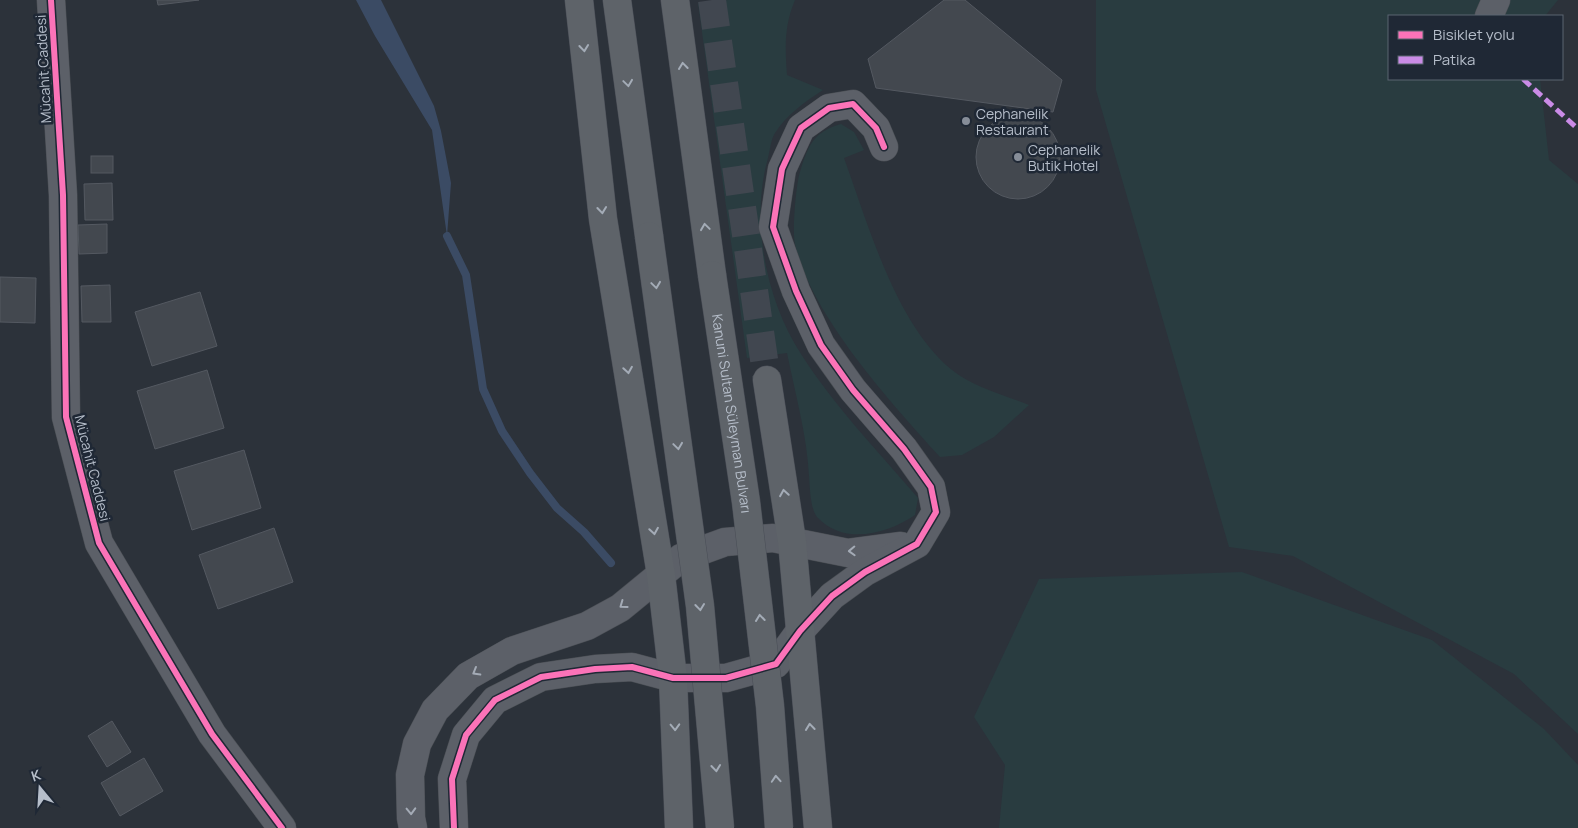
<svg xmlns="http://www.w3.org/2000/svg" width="1578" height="828" font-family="Manrope,sans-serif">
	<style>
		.green { fill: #293c40 }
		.water { fill: #3b4b64 }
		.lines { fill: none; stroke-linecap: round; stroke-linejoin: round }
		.stream { stroke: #3b4b64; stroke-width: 8 }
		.building { fill: #43484f; stroke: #545961 }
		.major-tunnel { stroke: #414750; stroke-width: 28; stroke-dasharray: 28 14; stroke-linecap: butt }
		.minor-casing { stroke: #4a4e54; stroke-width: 29 }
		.major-casing { stroke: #4a4e57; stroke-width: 29 }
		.minor { stroke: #5c6068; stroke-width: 28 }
		.major { stroke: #5e6369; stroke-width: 28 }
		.major-bridge-casing { stroke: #4a4e57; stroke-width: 29; stroke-linecap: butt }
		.major-bridge { stroke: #5e6369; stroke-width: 28 }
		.quiet { stroke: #ca8be6; stroke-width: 5; stroke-dasharray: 10 5; stroke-linecap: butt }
		.cycleway-casing { stroke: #1f2835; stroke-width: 9 }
		.cycleway { stroke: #fb73b8; stroke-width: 6 }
		.oneway { stroke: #a4acb7 }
		.oneway2 { stroke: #a4abb6 }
		.poi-dot { fill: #868d98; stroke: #1f2835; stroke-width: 2 }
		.labels { text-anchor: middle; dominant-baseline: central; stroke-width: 5; stroke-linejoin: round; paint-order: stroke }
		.street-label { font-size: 14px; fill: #b6beca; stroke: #1f2835 }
		.poi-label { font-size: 14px; fill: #b6beca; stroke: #1f2835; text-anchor: start }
	</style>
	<rect width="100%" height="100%" fill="#2c323a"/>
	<g class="green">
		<path d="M728 0H795C784 26 785 48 787 75L823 90C805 102 787 114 775 133 771 139 770 150 768 158 750 221 766 300 801 354 834 406 878 451 918 498L915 515C887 534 844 546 817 517 810 508 810 487 809 476 807 435 795 393 787 353L747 358 698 3Z"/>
		<path d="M1096 0H1558L1545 16H1389V79H1540L1549 160 1578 184V734L1514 674 1293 556 1229 547 1096 90Z"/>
		<path d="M841 124 854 132 864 150 844 158C868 224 896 325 952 370 973 387 1004 395 1029 405L994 437 962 455 940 457C891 403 811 315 795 244 792 233 796 184 800 172 808 146 813 132 841 124Z"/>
		<path d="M1242 572 1432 640 1544 729 1578 765V828H999L1005 765 974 717 1039 579Z"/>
	</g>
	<path class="water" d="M356 0H381L434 106 441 131 451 183 447 236 432 130 375 36Z"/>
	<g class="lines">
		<path class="stream" d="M447 236 466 275 483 389 502 431 530 473 557 508 584 532 611 563"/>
	</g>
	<g class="building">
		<path d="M157 0H199L158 5Z"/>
		<path d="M944 0H965L1062 80 1053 112 876 88 868 59Z"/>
		<circle cx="1018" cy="157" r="42"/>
		<rect x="91" y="156" width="22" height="17"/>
		<path d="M112 183 113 220H85L84 184Z"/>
		<path d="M107 224V253L79 254 78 225Z"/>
		<path d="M0 277 36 278 35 323 0 322Z"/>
		<path d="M110 285 111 322H82L81 286Z"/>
		<path d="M200 292 217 346 152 366 135 312Z"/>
		<path d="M207 370 224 428 155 449 137 391Z"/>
		<path d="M244 450 261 508 192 530 174 471Z"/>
		<path d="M274 528 293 582 218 609 199 555Z"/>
		<path d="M112 721 131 752 107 767 88 736Z"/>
		<path d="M144 758 163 791 120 816 101 783Z"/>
	</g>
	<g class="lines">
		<path class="major-tunnel" d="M712 0 767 380"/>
		<g class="minor-casing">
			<g id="minor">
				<path d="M51 0 63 195 66 417 99 543 212 734 282 828"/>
				<path d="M1489 16 1496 0"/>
				<path d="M413 828 411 818 410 775 417 744 435 710 468 676 512 651 587 626 620 608 681 558 725 542 773 538 848 553 901 546"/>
				<path d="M454 828 452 779 466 735 495 700 541 677 595 669 632 667 673 678H726L776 664 800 631 832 596 865 572 917 544 936 512 931 487 904 449 853 390 821 345 796 291 773 227 782 169 801 128 829 108 853 104 876 128 884 147"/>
			</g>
		</g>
		<g class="major-casing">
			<g id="major">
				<path d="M579 0 603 219 661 575 673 678 679 828"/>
				<path d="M617 0 649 236"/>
				<path d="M675 0 712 275"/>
				<path d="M767 380 792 541 818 828"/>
			</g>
		</g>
		<use href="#minor" class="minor"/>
		<use href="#major" class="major"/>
		<g class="major-bridge-casing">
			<g id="major-bridge">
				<path d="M649 236 700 606 720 828"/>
				<path id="s1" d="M712 275 746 502 770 706 779 828"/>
			</g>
		</g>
		<use href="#major-bridge" class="major-bridge"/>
		<path class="quiet" d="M1523 79 1578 129"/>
		<g class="cycleway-casing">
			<g id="cycleway">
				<path d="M51 0 63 195 66 417 99 543 212 734 282 828"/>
				<path d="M454 828 452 779 466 735 495 700 541 677 595 669 632 667 673 678H726L776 664 800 631 832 596 865 572 917 544 936 512 931 487 904 449 853 390 821 345 796 291 773 227 782 169 801 128 829 108 853 104 876 128 884 147"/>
			</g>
		</g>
		<use href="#cycleway" class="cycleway"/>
	</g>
	<defs><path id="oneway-chevron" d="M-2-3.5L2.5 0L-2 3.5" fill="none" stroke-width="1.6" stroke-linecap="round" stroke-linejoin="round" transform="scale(1.25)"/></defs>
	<g class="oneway">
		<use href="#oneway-chevron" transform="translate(584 48) rotate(84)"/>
		<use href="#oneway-chevron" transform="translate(683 66) rotate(-97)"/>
		<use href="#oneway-chevron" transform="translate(628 83) rotate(82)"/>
		<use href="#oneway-chevron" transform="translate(602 210) rotate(84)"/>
		<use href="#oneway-chevron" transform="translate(705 227) rotate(-98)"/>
		<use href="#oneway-chevron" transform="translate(656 285) rotate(82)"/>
		<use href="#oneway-chevron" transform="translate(628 370) rotate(81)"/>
		<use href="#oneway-chevron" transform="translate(678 446) rotate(82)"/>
		<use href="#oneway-chevron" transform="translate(784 493) rotate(-99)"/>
		<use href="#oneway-chevron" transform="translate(654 531) rotate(81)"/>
		<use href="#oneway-chevron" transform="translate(700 607) rotate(83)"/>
		<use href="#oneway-chevron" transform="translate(760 618) rotate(-97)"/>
		<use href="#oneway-chevron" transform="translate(675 727) rotate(88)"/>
		<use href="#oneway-chevron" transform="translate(810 727) rotate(-96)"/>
		<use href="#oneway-chevron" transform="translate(716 768) rotate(84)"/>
		<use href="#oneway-chevron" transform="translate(776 779) rotate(-94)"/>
	</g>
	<g class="oneway2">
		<use href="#oneway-chevron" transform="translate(852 551) rotate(178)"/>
		<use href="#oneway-chevron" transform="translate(623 605) rotate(144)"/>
		<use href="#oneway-chevron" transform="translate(476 672) rotate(150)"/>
		<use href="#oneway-chevron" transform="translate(411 811) rotate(88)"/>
	</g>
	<g class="poi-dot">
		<circle cx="966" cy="121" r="5"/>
		<circle cx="1018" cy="157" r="5"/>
	</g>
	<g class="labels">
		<g class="street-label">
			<text transform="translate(43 69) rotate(-93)">Mücahit Caddesi</text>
			<text stroke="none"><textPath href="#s1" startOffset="140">Kanuni Sultan Süleyman Bulvarı</textPath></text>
			<text transform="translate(93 468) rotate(76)">Mücahit Caddesi</text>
		</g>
		<g class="poi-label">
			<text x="976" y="113">Cephanelik<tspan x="976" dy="16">Restaurant</tspan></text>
			<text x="1028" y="149">Cephanelik<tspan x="1028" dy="16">Butik Hotel</tspan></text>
		</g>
	</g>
	<rect x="1388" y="15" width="175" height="65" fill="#1f2835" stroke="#5b6471"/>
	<rect x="1398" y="31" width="25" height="8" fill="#fb73b8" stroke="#5b6471"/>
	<text x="1433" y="40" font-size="15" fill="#b6beca">Bisiklet yolu</text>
	<rect x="1398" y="56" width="25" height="8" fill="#ca8be6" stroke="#5b6471"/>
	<text x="1433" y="65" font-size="15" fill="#b6beca">Patika</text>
	<g transform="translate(40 788) rotate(342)" stroke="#1f2835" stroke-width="4" paint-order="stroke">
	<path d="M0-4L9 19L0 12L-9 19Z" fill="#b6beca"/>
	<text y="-8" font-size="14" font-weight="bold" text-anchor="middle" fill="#b6beca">K</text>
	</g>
</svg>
